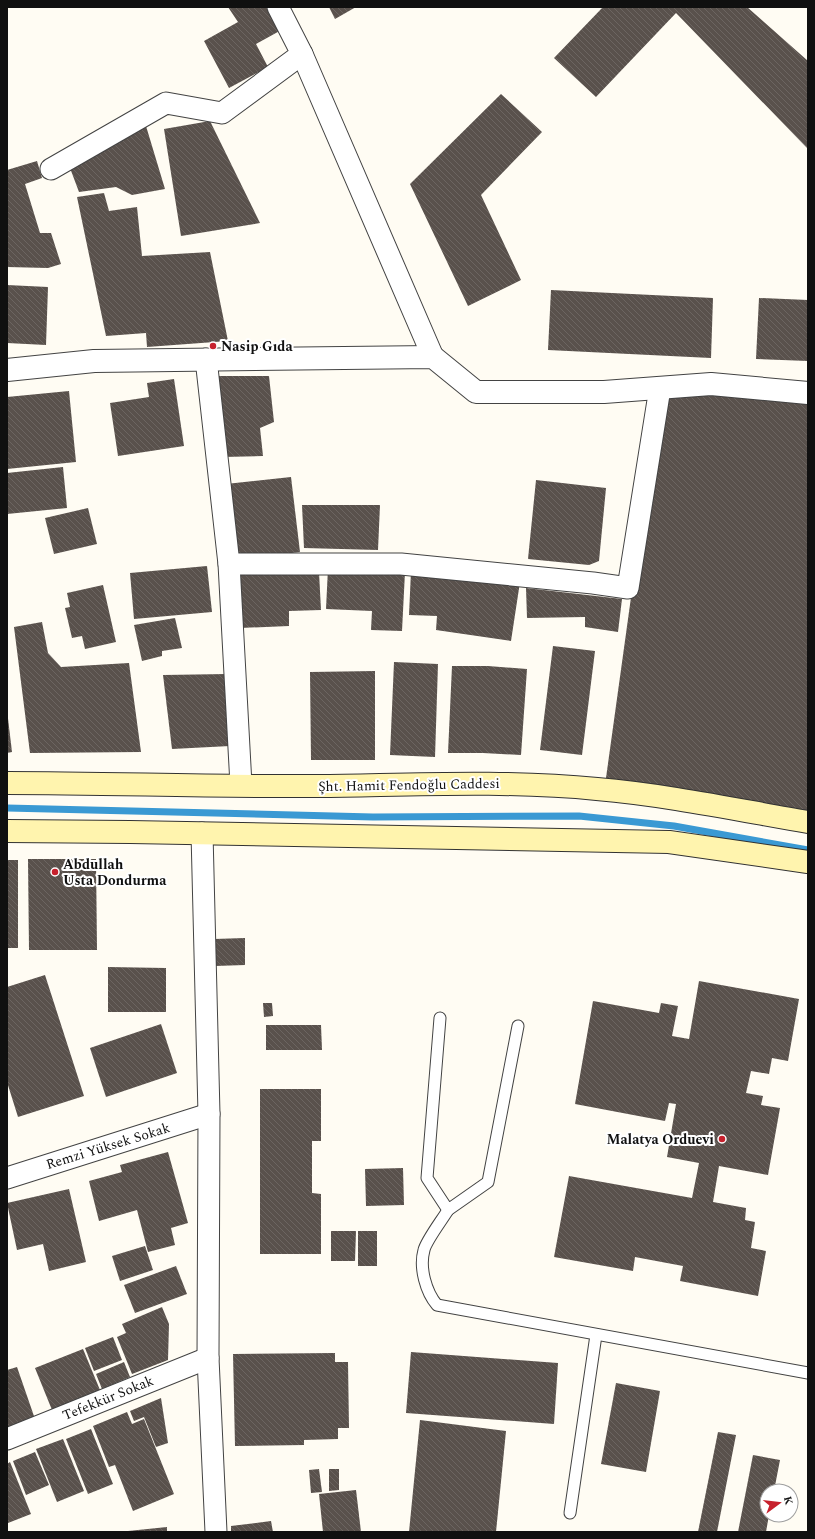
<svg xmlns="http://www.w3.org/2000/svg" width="815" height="1539" font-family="Spectral,serif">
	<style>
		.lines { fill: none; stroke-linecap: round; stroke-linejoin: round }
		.stream { stroke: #3a99d3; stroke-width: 7 }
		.building { fill: url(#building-back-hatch) }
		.service-casing { stroke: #434343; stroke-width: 13 }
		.minor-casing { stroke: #434343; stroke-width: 23 }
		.tertiary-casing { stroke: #434343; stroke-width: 24 }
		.secondary-casing { stroke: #323232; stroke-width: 24 }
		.service { stroke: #fff; stroke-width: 11 }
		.minor { stroke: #fff; stroke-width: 21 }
		.tertiary { stroke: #fff; stroke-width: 22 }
		.secondary { stroke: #fff4ae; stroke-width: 22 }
		.poi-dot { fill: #c7212d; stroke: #fff; stroke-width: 1.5 }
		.labels { text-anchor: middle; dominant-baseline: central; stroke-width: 4; stroke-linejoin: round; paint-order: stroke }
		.poi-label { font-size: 14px; font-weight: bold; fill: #101010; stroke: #fff; text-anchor: start }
		.street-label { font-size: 14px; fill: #101010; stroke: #fff }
	</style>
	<defs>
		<pattern id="building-back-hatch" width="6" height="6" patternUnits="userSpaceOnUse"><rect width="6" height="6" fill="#59514c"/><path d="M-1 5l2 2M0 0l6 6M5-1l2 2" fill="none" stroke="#6c6561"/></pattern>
	</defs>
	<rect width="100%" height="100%" fill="#fffcf3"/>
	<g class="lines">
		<path class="stream" d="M7 808 373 817 579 816 674 826 808 850"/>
	</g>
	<g class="building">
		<path d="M228 7H271L285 28 256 44 268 67 229 88 204 41 238 22Z"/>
		<path d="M329 7H356L335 19Z"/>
		<path d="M603 7H747L808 61V149L676 13 596 97 554 58Z"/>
		<path d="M501 94 542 132 481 195 521 280 468 306 410 184Z"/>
		<path d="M210 121 260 223 181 236 164 129Z"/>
		<path d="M146 126 165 189 132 195 116 187 79 192 70 168Z"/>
		<path d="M37 161 42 178 25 184 40 233H51L61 264 48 268 7 267V170Z"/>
		<path d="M104 193 109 211 137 207 142 256 210 252 228 341 147 347 146 333 106 336 77 197Z"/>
		<path d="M7 285 48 287 46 345 7 343Z"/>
		<path d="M551 290 713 298 711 358 548 350Z"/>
		<path d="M759 298 808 300V361L756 359Z"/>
		<path d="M215 376H269L274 422 260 428 263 456 222 457Z"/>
		<path d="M174 379 184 446 118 456 110 403 149 397 147 383Z"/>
		<path d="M660 388 808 400V815L606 778Z"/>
		<path d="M69 391 76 462 7 469V397Z"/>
		<path d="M63 467 67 508 7 514V473Z"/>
		<path d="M291 477 300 552 235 560 226 484Z"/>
		<path d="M536 480 606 488 599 561 589 565 528 559Z"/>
		<path d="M302 505H380L378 550 304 548Z"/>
		<path d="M88 508 97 544 54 554 45 518Z"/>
		<path d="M207 566 212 612 134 619 130 573Z"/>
		<path d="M328 568 405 572 402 631 371 630 372 611 326 609Z"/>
		<path d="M411 571 520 582 511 641 436 630 437 616 409 615Z"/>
		<path d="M319 572 321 610 289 611V626L240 628 238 575Z"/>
		<path d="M103 585 116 642 85 649 82 636 72 638 65 608 70 607 67 593Z"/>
		<path d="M526 588 622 599 618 632 585 627V617L527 618Z"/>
		<path d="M175 618 182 648 162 651V656L142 661 134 625Z"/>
		<path d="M42 622 48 653 61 667 129 663 141 752 30 753 14 627Z"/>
		<path d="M553 646 595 651 582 755 540 750Z"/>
		<path d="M394 662 438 664 435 757 390 755Z"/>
		<path d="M452 666H488L527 669 521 755 483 753H448Z"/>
		<path d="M375 671V760H311L310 672Z"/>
		<path d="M227 674 230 746 172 749 163 675Z"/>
		<path d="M7 710 12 752 7 753Z"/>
		<path d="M28 859H96L97 950H29Z"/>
		<rect x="7" y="860" width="11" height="88"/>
		<path d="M245 938V965L215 966 214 939Z"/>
		<path d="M108 967 166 968V1012H108Z"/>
		<path d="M45 975 84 1096 18 1117 7 1082V994L8 993 7 987Z"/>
		<path d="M699 981 799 999 788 1061 772 1058 769 1074 751 1071 746 1093 763 1096 761 1105 780 1108 768 1175 719 1166 713 1202 746 1208 745 1220 755 1222 751 1248 766 1251 758 1296 680 1281 683 1266 635 1257 633 1271 554 1257 569 1176 692 1198 699 1163 667 1157 676 1104 669 1103 665 1121 575 1104 593 1001 659 1013 661 1003 678 1006 672 1036 689 1039Z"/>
		<path d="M263 1003H272L273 1016 264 1017Z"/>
		<path d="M161 1024 177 1073 106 1097 90 1048Z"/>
		<path d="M266 1025H321L322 1050H266Z"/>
		<path d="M260 1089H321V1141H312V1193L321 1194V1254H260Z"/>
		<path d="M168 1152 188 1223 171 1228 175 1245 148 1252 137 1210 99 1221 89 1181 122 1172 120 1165Z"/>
		<path d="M403 1168 404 1205 366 1206 365 1169Z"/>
		<path d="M69 1189 86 1262 49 1271 43 1244 17 1250 7 1203Z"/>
		<path d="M331 1231H356L355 1261H331Z"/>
		<rect x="358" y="1231" width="19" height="35"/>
		<path d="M145 1246 153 1270 120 1281 112 1256Z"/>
		<path d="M176 1266 187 1294 135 1313 124 1285Z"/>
		<path d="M162 1307 169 1324 168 1360 132 1374 117 1337 126 1333 122 1324Z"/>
		<path d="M113 1337 122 1360 94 1371 85 1348Z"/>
		<path d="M83 1349 100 1390 52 1410 35 1368Z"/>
		<path d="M411 1352 558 1363 554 1424 406 1413Z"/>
		<path d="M335 1353V1362H348L349 1428H338V1439L304 1440V1445L235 1446 233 1354Z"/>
		<path d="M124 1362 130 1377 102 1389 96 1374Z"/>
		<path d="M17 1367 35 1419 7 1430V1370Z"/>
		<path d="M616 1383 660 1391 646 1472 601 1464Z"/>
		<path d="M161 1398 168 1443 156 1447 144 1417 134 1421 130 1411Z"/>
		<path d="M127 1412 132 1424 144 1419 174 1494 133 1511 115 1465 109 1467 93 1426Z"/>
		<path d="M420 1420 506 1431 496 1532H409Z"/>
		<path d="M91 1429 113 1484 88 1494 66 1439Z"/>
		<path d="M718 1432 736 1435 717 1532H698Z"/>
		<path d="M63 1439 84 1491 57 1502 36 1449Z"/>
		<path d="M35 1452 49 1485 26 1495 13 1461Z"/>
		<path d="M753 1455 780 1460 774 1491H767V1515H769L766 1532H738Z"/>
		<path d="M10 1462 31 1514 8 1523 7 1519V1464Z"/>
		<path d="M319 1469 322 1492 311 1493 309 1470Z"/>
		<path d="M329 1469H339V1490L329 1491Z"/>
		<path d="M356 1490 361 1532H323L319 1494Z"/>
		<path d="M271 1521 273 1532H231V1526Z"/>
		<path d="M167 1527V1532H128V1531Z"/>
	</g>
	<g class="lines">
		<g class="service-casing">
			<g id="service">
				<path d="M440 1018 427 1178 448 1210 488 1182 518 1026"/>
				<path d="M448 1210C442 1220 426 1241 424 1250 419 1268 426 1292 437 1305L808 1373"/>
				<path d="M570 1513 596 1335"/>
			</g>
		</g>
		<g class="minor-casing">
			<g id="minor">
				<path d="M302 54 433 357"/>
				<path d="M51 169 166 103 222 113 302 54 278 7"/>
				<path d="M206 359 229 564 241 785"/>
				<path d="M229 564H401L593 583 628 588 660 388"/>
				<path d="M202 833 209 1114 208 1358 216 1532"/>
				<path d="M7 1178 209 1114"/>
				<path d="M7 1439 208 1358"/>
			</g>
		</g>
		<g class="tertiary-casing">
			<path id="tertiary" d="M7 370 94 361 433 357 476 392H604L711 384 808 393"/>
		</g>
		<g class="secondary-casing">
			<g id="secondary">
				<path d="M7 783C111 783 214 787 318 786 411 785 504 780 597 789 667 795 738 810 808 822"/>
				<path d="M7 831 130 832 669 842 808 862"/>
			</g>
		</g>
		<use href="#service" class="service"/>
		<use href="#minor" class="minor"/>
		<use href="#tertiary" class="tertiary"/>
		<use href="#secondary" class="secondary"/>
	</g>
	<g class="poi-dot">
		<circle cx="213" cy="346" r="4"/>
		<circle cx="55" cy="872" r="4"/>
		<circle cx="722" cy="1139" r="4"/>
	</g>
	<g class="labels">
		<g class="poi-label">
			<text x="221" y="346">Nasip Gıda</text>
			<text x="63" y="864">Abdullah<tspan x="63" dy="16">Usta Dondurma</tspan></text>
			<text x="714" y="1139" text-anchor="end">Malatya Orduevi</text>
		</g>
		<g class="street-label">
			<text transform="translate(409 785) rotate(-1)">Şht. Hamit Fendoğlu Caddesi</text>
			<text transform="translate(108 1146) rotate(-17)">Remzi Yüksek Sokak</text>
			<text transform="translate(108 1398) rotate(-22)">Tefekkür Sokak</text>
		</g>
	</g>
	<rect width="815" height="1539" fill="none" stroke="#101010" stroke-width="16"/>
	<g transform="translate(779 1503) rotate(75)"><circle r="19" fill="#ffffff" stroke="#9f9f9f"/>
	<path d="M0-3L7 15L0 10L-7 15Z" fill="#c7212d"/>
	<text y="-6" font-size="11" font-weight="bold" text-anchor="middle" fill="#101010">K</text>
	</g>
</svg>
